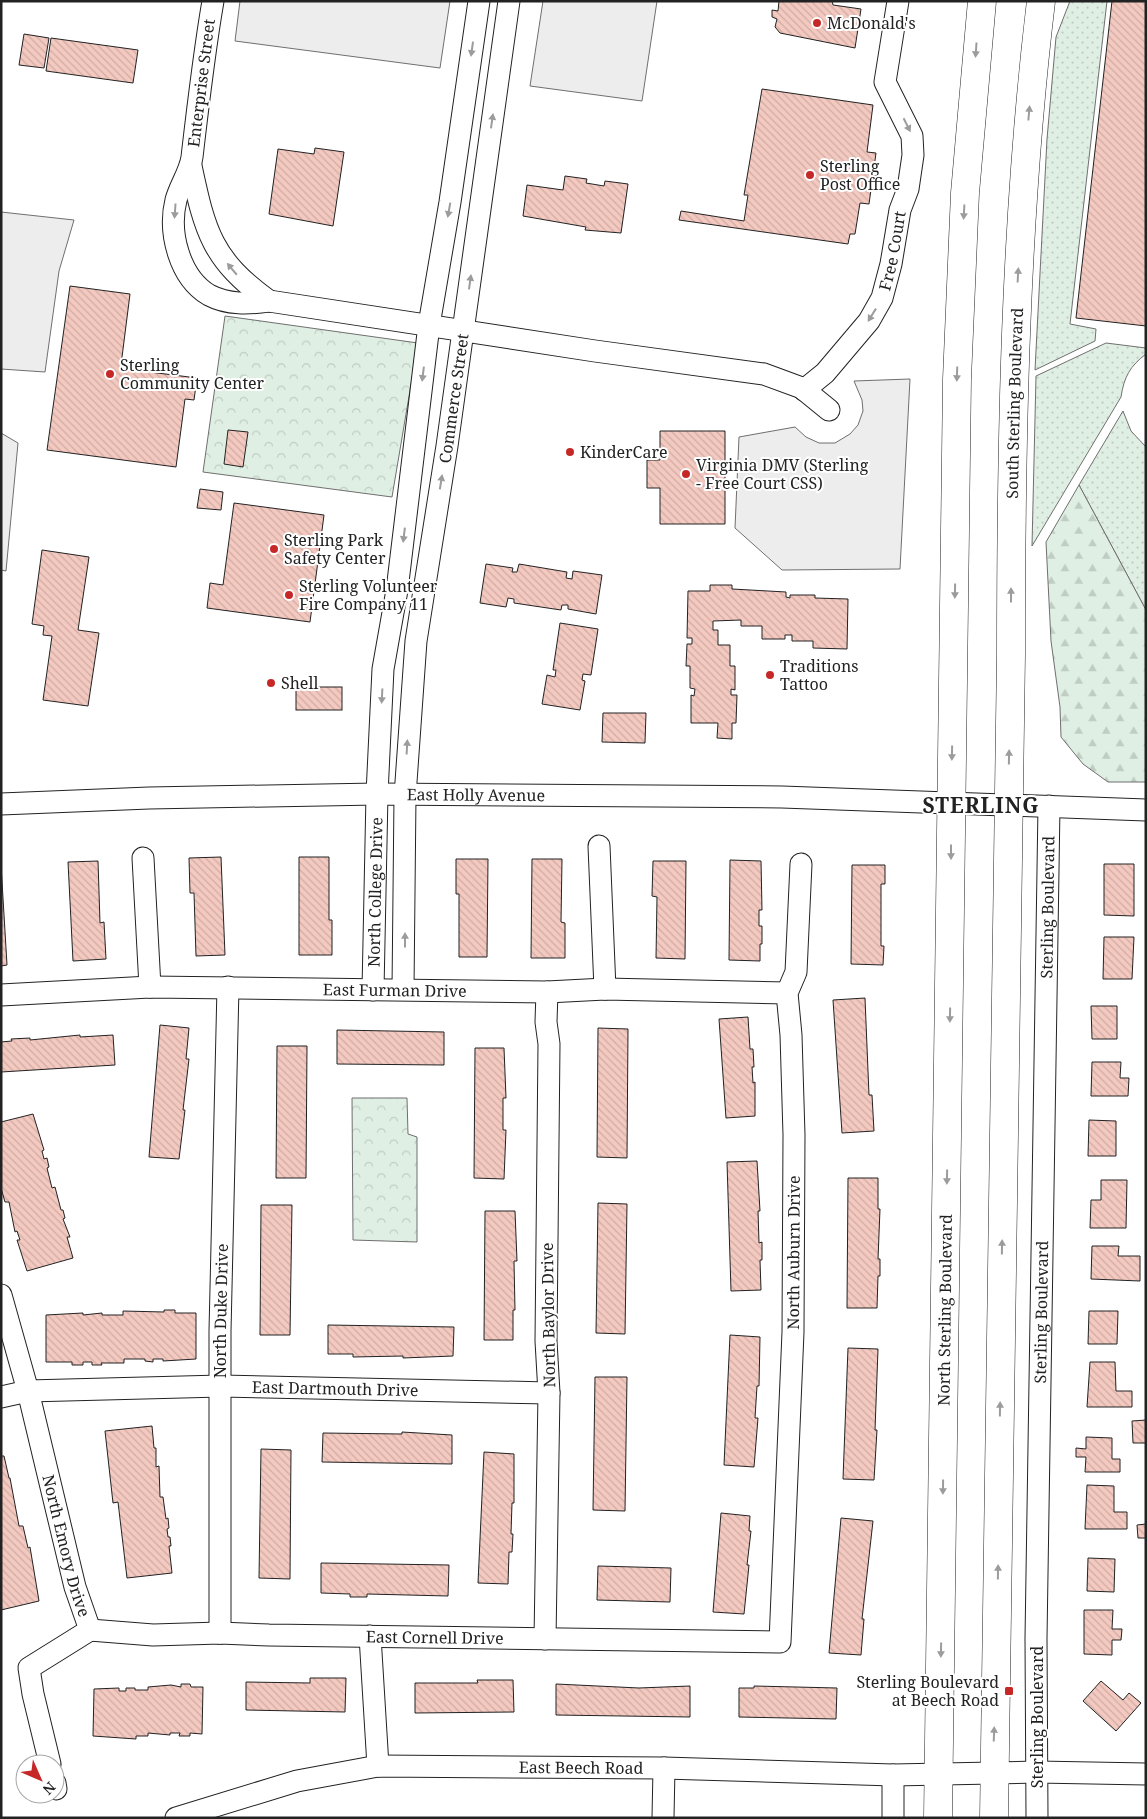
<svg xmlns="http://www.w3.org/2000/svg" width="1147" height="1819" font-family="'Noto Serif',serif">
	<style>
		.grass { fill: url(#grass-dots); stroke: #6f6f6f }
		.forest { fill: url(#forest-firs); stroke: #6f6f6f }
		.park { fill: url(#park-crowns); stroke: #6f6f6f }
		.parking { fill: #ededed; stroke: #6f6f6f }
		.building { fill: url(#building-back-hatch); stroke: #222 }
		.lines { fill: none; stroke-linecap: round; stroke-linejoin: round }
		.minor-casing { stroke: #222; stroke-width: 23 }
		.major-casing { stroke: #222; stroke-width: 29 }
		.minor { stroke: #fff; stroke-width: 21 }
		.major { stroke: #fff; stroke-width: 28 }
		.oneway { fill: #9c9c9c }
		.poi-dot { fill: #c62828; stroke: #fff; stroke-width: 2 }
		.labels { text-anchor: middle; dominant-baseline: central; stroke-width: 4; stroke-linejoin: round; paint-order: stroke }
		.poi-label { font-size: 16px; fill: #222; stroke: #fff; text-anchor: start }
		.street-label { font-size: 16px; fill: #222; stroke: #fff }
		.district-label { font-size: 21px; font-weight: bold; letter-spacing: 1px; fill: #222; stroke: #fff }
	</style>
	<defs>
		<pattern id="grass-dots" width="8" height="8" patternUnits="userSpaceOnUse" patternTransform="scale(1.25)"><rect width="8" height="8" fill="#e0efe3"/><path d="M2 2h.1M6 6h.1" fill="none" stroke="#c0cdc2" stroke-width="1.8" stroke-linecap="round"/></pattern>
		<pattern id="forest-firs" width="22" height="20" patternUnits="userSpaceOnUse" patternTransform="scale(1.25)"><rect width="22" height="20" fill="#e0efe3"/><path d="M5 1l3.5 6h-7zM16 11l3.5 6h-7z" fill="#c0cdc2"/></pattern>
		<pattern id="park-crowns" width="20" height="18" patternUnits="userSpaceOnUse" patternTransform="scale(1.25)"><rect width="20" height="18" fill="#e0efe3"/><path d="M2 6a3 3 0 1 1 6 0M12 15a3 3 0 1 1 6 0" fill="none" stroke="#c0cdc2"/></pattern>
		<pattern id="building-back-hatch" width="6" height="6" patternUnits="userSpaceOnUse" patternTransform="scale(1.25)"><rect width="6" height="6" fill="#f3c9c0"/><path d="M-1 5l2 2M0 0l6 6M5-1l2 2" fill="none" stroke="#d0aca5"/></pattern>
	</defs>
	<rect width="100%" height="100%" fill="#fff"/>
	<g class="grass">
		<path d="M1070 1H1107L1070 324 1096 329 1095 341 1035 370 1047 139 1056 37Z"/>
		<path d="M1106 343 1146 348V354C1130 366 1124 377 1121 397L1032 546 1036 376Z"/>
		<path d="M1123 411 1131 431 1146 447V610L1079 485Z"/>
	</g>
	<path class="forest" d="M1079 485 1146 610V782H1108L1083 764 1061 737 1060 707 1051 641 1046 542Z"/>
	<g class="park">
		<path d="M225 316 418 343 392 497 203 472Z"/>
		<path d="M352 1098H407L408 1134 417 1137V1242L353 1240Z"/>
	</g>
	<g class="parking">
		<path d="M240 1H450L440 68 235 41Z"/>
		<path d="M543 1H657L642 101 530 86Z"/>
		<path d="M1 212 74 220 59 271 45 372 1 369Z"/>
		<path d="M910 379 900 569 782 570 735 528 739 437 795 427 806 437 819 443H835L850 434 858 425 863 411 862 400 854 381Z"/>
		<path d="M1 433 18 443 6 571 1 570Z"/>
	</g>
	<g class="building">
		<path d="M779 1H832L833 5 861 9 855 48 780 33 775 27 777 19 772 17V10L778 11Z"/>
		<path d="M1112 1H1146V326L1076 318Z"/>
		<path d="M24 34 49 38 44 68 19 65Z"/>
		<path d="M51 38 138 50 133 83 46 71Z"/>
		<path d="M762 89 873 105 867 152 876 153 869 204 860 203 855 234H850L848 244 679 220 681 211 744 221 748 195H744Z"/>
		<path d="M315 148 344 152 333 226 269 214 278 149 314 154Z"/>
		<path d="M565 176 587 179 586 183 604 186 605 181 628 184 621 233 585 230 586 227 523 216 527 185 563 190Z"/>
		<path d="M70 286 130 294 121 365 127 366 126 369 197 378 194 400 185 399 176 467 47 450Z"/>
		<path d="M228 430 248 432 243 467 224 464Z"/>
		<path d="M660 431H725V524H660V488H647V460H660Z"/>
		<path d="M200 489 223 492 221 510 197 508Z"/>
		<path d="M234 503 324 515 310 622 207 608 210 583 223 585Z"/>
		<path d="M42 550 89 557 78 630 99 633 88 706 43 700 52 636 43 635 44 626 32 624Z"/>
		<path d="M486 564 513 568 512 572H517L519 564 567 572 566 578 572 579 573 571 602 575 596 614 568 609V605H562L561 610 514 603V599L508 598 506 607 480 603Z"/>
		<path d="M710 585H732V589L786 592V597L790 598V595H815V598L848 599 847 649 813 648V641H792V635H785V639H762V626H741V620L713 621V630H718V645H730V666H735V690L731 689V695H737L736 723H732V739L717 738 718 723H691V695L694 696 695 689 690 688V666H686L687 644H692V638H687L688 591H710Z"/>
		<path d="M560 623 598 629 591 675 583 674 582 680 585 681 580 710 542 704 547 675 555 677 556 670H553Z"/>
		<rect x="296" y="687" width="46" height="23"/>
		<path d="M603 713H646L645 743 602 742Z"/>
		<path d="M221 857 225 955 196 956 194 893H190L189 858Z"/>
		<path d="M299 857H329V920H332V955H299Z"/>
		<path d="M456 859H488L487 957H459V894H456Z"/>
		<path d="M532 859H562L561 922 565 923V958H531Z"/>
		<path d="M730 860 761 861 762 910H759V926H762V944H760V961L729 960Z"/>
		<path d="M98 861 100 923 104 922 106 959 73 961 68 862Z"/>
		<path d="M653 861H686L685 959 656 958 657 897 652 896Z"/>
		<path d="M1104 864H1134V916L1104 915Z"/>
		<path d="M1 865 7 965 1 966Z"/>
		<path d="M852 865H885V884H881V946H884L883 965 851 964Z"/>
		<path d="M1104 937H1134L1132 979H1103Z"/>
		<path d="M865 998 869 1095H872L874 1131 842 1133 833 1000Z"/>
		<path d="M1091 1006H1117V1039H1092Z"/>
		<path d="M748 1017 750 1049H753L754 1067H752L753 1083 755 1082V1116L726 1118 719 1019Z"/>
		<path d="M160 1025 189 1028 186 1059H189L183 1110H185L179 1159 149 1157Z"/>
		<path d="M598 1028 628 1029 627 1158 597 1157Z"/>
		<path d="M337 1030 444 1032V1065L337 1064Z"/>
		<path d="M80 1035V1037L113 1035 115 1065 1 1072V1042L12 1041 11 1039 30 1038V1040Z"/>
		<path d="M277 1046H307L306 1178H276Z"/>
		<path d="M475 1048H504L506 1098H503V1130H506L504 1179 474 1178Z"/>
		<path d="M1092 1062H1121L1120 1078H1129L1128 1096H1091Z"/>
		<path d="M33 1114 44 1150 42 1151 44 1159 47 1158 49 1167 47 1168 52 1188 55 1187 61 1210H63L65 1218 63 1219 70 1237H67L73 1258 27 1271 17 1240H20L17 1231 15 1232 9 1202H5L1 1188V1122Z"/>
		<path d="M1089 1120 1116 1121V1156H1088Z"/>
		<path d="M757 1161 760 1211H758L759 1243 762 1242V1260H760L761 1290 731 1291 727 1162Z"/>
		<path d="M848 1178H878V1209H880L878 1259H880V1276H878L877 1308H847Z"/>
		<path d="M1101 1180H1127L1126 1228H1090L1091 1200H1101Z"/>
		<path d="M598 1203 627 1204 625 1334 596 1333Z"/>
		<path d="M261 1205H292L290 1335H260Z"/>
		<path d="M485 1211H515L517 1261H514L515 1310H513V1340H484Z"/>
		<path d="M1092 1246H1119L1118 1256H1140V1281L1091 1279Z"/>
		<path d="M164 1310H175V1313H196V1359L163 1361V1359H153V1362L145 1361V1359H124V1363H101L102 1365H92V1362H83V1365H72V1362H46V1315L83 1313V1315L102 1313V1315H123V1311L164 1312Z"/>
		<path d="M1089 1311H1118L1117 1344H1088Z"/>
		<path d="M328 1325 454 1327 453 1356 403 1358V1356L353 1357V1354H328Z"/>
		<path d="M730 1335 760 1337 759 1386H757L755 1418H758L754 1467 724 1465Z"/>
		<path d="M848 1348 878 1349 875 1430H877L874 1480 843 1479Z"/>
		<path d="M1090 1362H1115L1116 1391H1132V1407H1087Z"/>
		<path d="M595 1377H627L625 1511 593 1510Z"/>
		<path d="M1146 1420V1443H1133L1132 1421Z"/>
		<path d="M152 1426 154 1448H156V1467L159 1466 160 1497H163L166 1519 168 1518 169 1528 167 1529 168 1537H170L171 1546H169L172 1573 127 1578 118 1502 113 1503 105 1431Z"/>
		<path d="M402 1432 452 1435V1464L322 1462 323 1433 402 1434Z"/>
		<path d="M1086 1437 1112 1438V1459H1120V1472H1085L1086 1457H1076V1448L1086 1449Z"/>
		<path d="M261 1449 291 1450 290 1579 259 1578Z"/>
		<path d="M484 1452 514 1454V1503H512L511 1534H513L512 1552H509L508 1584 478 1583Z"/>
		<path d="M1 1456H4L9 1478H10L19 1526H23L28 1548 30 1547 39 1601 1 1610Z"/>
		<path d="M1087 1485 1114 1486V1512H1127V1529H1085Z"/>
		<path d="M721 1513 750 1516 749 1531H751L747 1565H749L744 1614 713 1612Z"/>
		<path d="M841 1518 873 1521 862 1619H864L861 1655 829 1653Z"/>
		<path d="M1146 1524V1538H1138L1137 1525Z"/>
		<path d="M1088 1558 1115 1559 1114 1592 1087 1591Z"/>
		<path d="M321 1563 449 1565 448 1596 367 1594V1597H350V1594L321 1593Z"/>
		<path d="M598 1566 671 1568 670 1602 597 1600Z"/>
		<path d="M1084 1610H1113L1112 1629H1122L1121 1640H1112V1655L1084 1654Z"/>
		<path d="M310 1678H346L345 1712 246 1710V1682L310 1683Z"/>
		<path d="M477 1680H513L514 1712 415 1713V1683H478Z"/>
		<path d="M1101 1681 1123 1700 1129 1693 1141 1703 1116 1731 1083 1701Z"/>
		<path d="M181 1684H190L191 1687H203L202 1734 190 1733V1736H179L180 1733H170V1735L148 1733V1736H136V1739L93 1736 94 1689 119 1688V1691H126V1688H135V1690H148V1687L171 1685 181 1687Z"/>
		<path d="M556 1684 639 1688 690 1686V1717L556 1715Z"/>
		<path d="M754 1686 837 1688 836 1719 739 1717V1688H754Z"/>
	</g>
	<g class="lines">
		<g class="minor-casing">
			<g id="minor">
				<path d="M213 1C204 53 198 105 192 157 190 172 180 185 176 200 168 232 179 277 209 295 228 305 249 304 269 301L595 351 764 374 802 388 829 410"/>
				<path d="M191 166C205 232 212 260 269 301"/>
				<path id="s1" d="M804 390 825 373 869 321 882 298 891 264 900 210 908 189 913 155 912 136 885 82 898 1"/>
				<path id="s2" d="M1 804 149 798 377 794 782 797 1146 810"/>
				<path d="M599 846 605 989"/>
				<path d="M143 858 150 987"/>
				<path id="s3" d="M403 989 405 796 416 641 447 446 509 1"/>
				<path id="s4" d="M373 990 377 794 383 669 397 590 429 325 450 202 479 1"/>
				<path id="s5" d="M1 995 150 987 547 992 605 989 787 993"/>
				<path id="s6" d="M1 1295 28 1391 75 1587 90 1630"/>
				<path id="s7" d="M1 1397 28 1391 221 1386 549 1393"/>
				<path id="s8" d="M90 1630 153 1635 220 1633 269 1635 780 1642 793 1332 794 1135 791 1035 787 993 796 972 801 864"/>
				<path id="s9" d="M220 1633V1331L228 987"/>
				<path d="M370 1636 378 1766"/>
				<path d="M545 1639 549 1393 546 1341 549 1044 546 1022 547 992"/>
				<path d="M50 1764 33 1694 29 1668 90 1630"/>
				<path d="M893 1775V1818"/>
				<path d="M55 1783 56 1789"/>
				<path id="s10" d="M176 1818 297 1781 378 1766 664 1768 893 1775 1037 1772 1146 1774"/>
				<path d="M663 1818 664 1768"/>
				<path id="s11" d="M1037 1818 1036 1638 1049 806"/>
			</g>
		</g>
		<g class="major-casing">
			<g id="major">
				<path id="s12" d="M938 1818 957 379 965 193 982 1"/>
				<path id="s13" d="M994 1818 1011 655C1011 437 1015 218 1041 1"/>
			</g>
		</g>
		<use href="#minor" class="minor"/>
		<use href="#major" class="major"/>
	</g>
	<defs><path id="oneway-solid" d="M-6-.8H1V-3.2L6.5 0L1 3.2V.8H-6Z" transform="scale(1.25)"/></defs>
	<g class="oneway">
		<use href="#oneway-solid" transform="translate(472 49) rotate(98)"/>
		<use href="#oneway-solid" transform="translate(976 50) rotate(94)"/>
		<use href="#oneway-solid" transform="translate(1029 113) rotate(-85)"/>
		<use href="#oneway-solid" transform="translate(492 121) rotate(-82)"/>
		<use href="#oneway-solid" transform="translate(907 125) rotate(63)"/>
		<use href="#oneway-solid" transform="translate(449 210) rotate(100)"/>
		<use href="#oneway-solid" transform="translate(175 211) rotate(94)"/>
		<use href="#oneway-solid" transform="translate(964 212) rotate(93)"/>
		<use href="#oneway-solid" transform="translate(232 269) rotate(-130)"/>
		<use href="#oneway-solid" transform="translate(1018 275) rotate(-87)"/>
		<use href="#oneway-solid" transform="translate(470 282) rotate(-82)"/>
		<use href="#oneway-solid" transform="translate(872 315) rotate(122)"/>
		<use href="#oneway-solid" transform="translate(423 374) rotate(97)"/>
		<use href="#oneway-solid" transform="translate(957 374) rotate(92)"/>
		<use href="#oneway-solid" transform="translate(441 482) rotate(-81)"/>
		<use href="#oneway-solid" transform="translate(404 535) rotate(97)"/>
		<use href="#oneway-solid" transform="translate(955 591) rotate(91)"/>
		<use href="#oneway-solid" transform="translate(1011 595) rotate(-90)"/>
		<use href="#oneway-solid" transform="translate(382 696) rotate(93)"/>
		<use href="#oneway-solid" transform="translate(407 747) rotate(-87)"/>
		<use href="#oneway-solid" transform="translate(952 753) rotate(91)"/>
		<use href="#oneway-solid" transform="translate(1009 757) rotate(-89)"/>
		<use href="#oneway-solid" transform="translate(951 852) rotate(90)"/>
		<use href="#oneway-solid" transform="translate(405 940) rotate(-90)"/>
		<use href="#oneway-solid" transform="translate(950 1015) rotate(91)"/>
		<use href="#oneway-solid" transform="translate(947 1177) rotate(91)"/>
		<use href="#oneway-solid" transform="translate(1002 1247) rotate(-89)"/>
		<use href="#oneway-solid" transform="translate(1000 1409) rotate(-89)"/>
		<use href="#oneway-solid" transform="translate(943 1487) rotate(91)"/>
		<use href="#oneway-solid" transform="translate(998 1572) rotate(-89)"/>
		<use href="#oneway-solid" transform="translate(941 1650) rotate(91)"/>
		<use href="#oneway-solid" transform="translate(994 1734) rotate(-88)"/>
	</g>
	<g class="poi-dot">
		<circle cx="817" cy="23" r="5"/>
		<circle cx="810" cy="175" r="5"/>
		<circle cx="110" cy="374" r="5"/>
		<circle cx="570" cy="452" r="5"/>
		<circle cx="686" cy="474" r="5"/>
		<circle cx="274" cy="549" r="5"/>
		<circle cx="289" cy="595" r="5"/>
		<circle cx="770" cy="675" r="5"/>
		<circle cx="271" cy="683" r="5"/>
		<rect x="1004" y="1686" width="10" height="10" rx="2.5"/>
	</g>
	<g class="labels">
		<g class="poi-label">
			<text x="827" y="23">McDonald's</text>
			<text x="820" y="166">Sterling<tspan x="820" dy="18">Post Office</tspan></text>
			<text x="120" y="365">Sterling<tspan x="120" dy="18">Community Center</tspan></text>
			<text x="580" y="452">KinderCare</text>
			<text x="696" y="465">Virginia DMV (Sterling<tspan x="696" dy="18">- Free Court CSS)</tspan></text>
			<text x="284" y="540">Sterling Park<tspan x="284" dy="18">Safety Center</tspan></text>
			<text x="299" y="586">Sterling Volunteer<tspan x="299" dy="18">Fire Company 11</tspan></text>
			<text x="780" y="666">Traditions<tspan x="780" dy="18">Tattoo</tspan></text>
			<text x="281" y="683">Shell</text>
			<text x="999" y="1682" text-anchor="end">Sterling Boulevard<tspan x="999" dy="18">at Beech Road</tspan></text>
		</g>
		<g class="street-label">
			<text transform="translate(201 83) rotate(-83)">Enterprise Street</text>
			<text stroke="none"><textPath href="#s1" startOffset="170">Free Court</textPath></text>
			<text stroke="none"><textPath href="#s3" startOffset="594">Commerce Street</textPath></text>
			<text stroke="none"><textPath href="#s13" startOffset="1415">South Sterling Boulevard</textPath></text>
			<text stroke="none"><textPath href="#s2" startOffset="475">East Holly Avenue</textPath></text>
			<text stroke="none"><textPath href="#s4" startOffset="98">North College Drive</textPath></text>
			<text stroke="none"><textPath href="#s11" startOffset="911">Sterling Boulevard</textPath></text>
			<text stroke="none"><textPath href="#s5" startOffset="394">East Furman Drive</textPath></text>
			<text stroke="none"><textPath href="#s8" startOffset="1080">North Auburn Drive</textPath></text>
			<text stroke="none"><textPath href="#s9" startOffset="322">North Duke Drive</textPath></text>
			<text stroke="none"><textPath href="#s12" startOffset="508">North Sterling Boulevard</textPath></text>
			<text stroke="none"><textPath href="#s11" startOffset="506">Sterling Boulevard</textPath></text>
			<text transform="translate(548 1315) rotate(-91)">North Baylor Drive</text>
			<text stroke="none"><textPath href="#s7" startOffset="335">East Dartmouth Drive</textPath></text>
			<text stroke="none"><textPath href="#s6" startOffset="259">North Emory Drive</textPath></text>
			<text stroke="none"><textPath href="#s8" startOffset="345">East Cornell Drive</textPath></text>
			<text transform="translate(1037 1717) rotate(-90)">Sterling Boulevard</text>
			<text stroke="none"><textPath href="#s10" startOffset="412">East Beech Road</textPath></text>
		</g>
		<g class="district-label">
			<text x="981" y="805">STERLING</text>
		</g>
	</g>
	<rect width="1147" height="1819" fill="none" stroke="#222222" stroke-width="5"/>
	<g transform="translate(40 1779) rotate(135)"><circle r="24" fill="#ffffff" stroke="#a7a7a7"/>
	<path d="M0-4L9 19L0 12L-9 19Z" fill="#c62828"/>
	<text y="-8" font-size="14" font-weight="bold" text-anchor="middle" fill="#222222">N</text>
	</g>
</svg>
